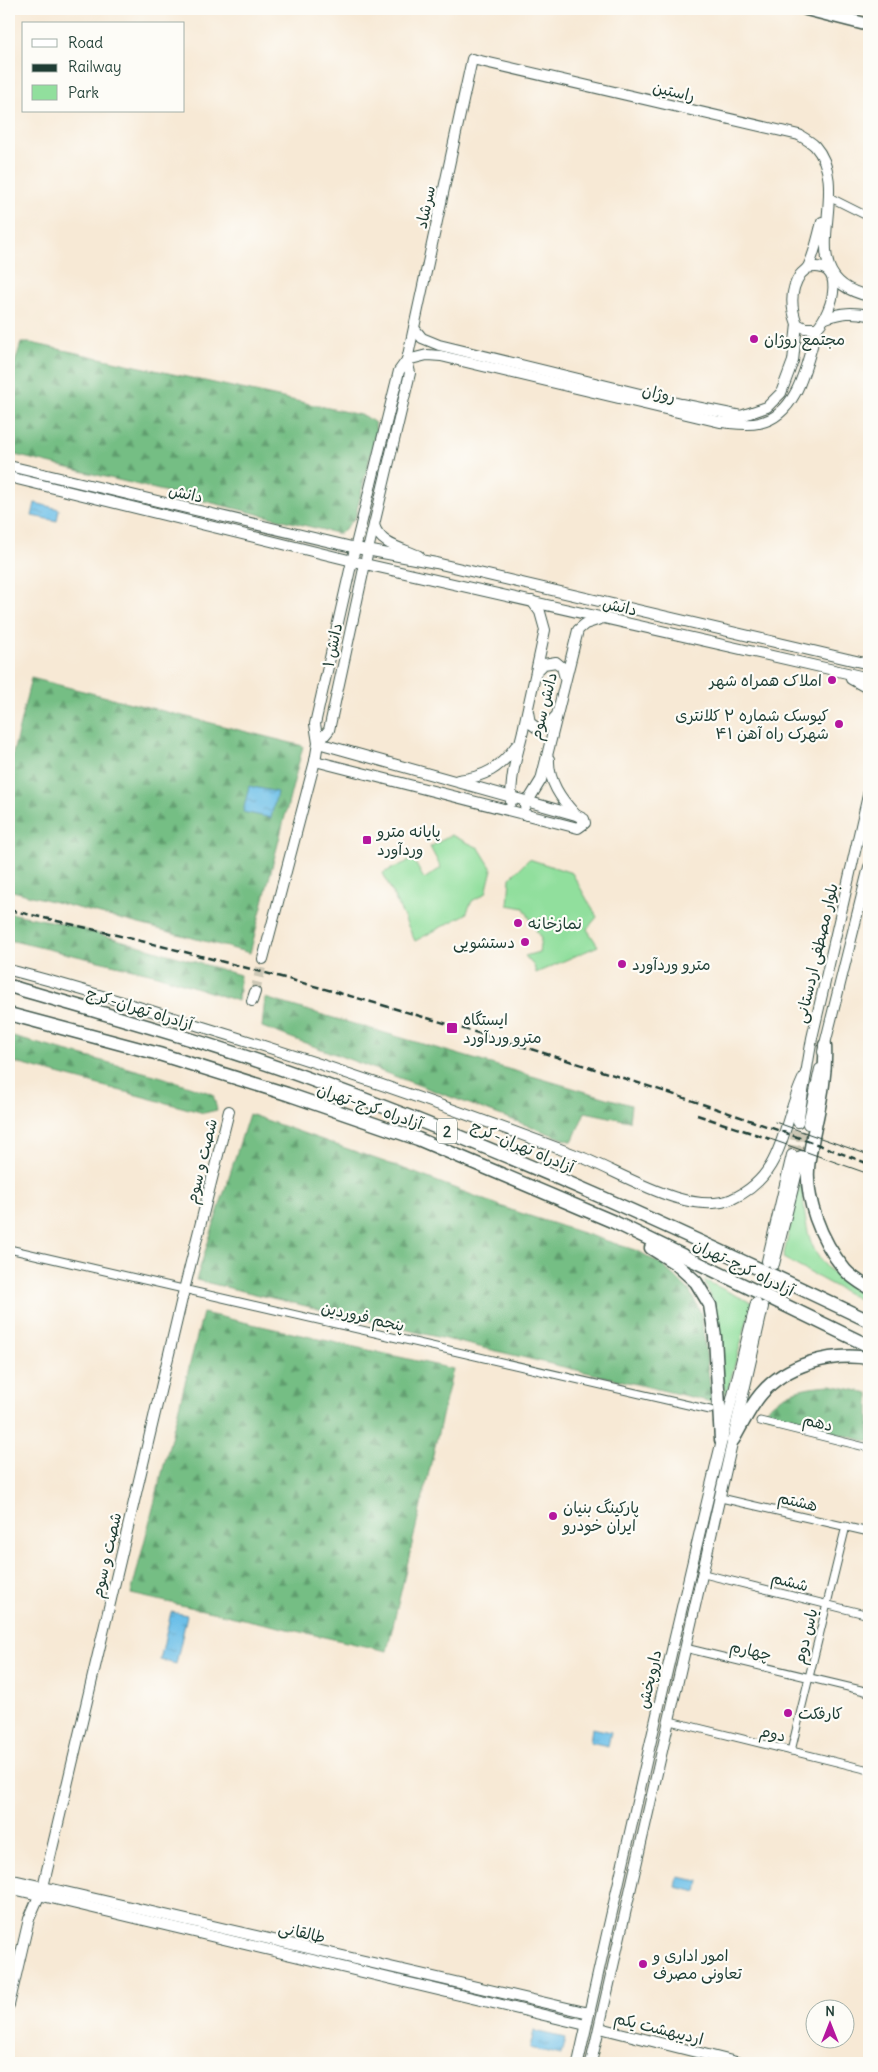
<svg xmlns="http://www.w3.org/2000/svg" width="878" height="2072" font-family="Delius,'Playpen Sans Arabic',sans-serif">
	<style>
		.green { fill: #91df9d; stroke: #588e68 }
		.forest { fill: url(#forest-firs); stroke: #4a7e5c }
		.water { fill: url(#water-ripples); stroke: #467e8e }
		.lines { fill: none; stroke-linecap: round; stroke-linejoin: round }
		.secondary-tunnel { stroke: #ccc7b5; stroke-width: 10; stroke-dasharray: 10 5; stroke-linecap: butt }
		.street-casing { stroke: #3f574c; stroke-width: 9 }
		.secondary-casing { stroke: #3f574c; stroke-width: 12 }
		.highway-casing { stroke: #3f574c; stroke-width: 15 }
		.street { stroke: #fff; stroke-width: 7 }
		.secondary { stroke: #fff; stroke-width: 10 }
		.highway { stroke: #fff; stroke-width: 12 }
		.tram { stroke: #1f3d34; stroke-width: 1 }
		.rail { stroke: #1f3d34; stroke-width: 2.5; stroke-dasharray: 8 4; stroke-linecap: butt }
		.poi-dot { fill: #b5179e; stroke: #fdfcf7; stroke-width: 2 }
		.labels { text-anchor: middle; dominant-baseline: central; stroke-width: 4.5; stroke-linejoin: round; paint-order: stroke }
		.shield { fill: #fdfcf7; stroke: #62766e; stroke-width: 1 }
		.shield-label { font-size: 15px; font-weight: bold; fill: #1f3d34 }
		.street-label { font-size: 16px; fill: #1f3d34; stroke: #fdfcf7 }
		.poi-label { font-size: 16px; fill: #1f3d34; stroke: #fdfcf7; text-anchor: start }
	</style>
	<defs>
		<pattern id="forest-firs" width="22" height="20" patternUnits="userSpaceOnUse" patternTransform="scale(1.25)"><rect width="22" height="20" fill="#74be84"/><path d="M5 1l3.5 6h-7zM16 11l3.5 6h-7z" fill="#5f9c6d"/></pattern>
		<pattern id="water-ripples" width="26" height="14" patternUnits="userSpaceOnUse" patternTransform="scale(1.25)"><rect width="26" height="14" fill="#6cbfe8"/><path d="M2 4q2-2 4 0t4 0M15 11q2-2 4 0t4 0" fill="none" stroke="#589cbd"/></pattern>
	</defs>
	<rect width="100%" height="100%" fill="#fdfcf7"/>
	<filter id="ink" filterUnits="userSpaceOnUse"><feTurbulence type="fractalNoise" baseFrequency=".02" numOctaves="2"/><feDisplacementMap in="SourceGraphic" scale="10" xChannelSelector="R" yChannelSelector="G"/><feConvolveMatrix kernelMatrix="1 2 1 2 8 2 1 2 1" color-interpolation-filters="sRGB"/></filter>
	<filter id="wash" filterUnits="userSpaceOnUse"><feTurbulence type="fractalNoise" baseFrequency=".0096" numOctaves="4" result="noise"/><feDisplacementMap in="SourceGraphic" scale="20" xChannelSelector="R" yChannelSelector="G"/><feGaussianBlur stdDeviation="1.12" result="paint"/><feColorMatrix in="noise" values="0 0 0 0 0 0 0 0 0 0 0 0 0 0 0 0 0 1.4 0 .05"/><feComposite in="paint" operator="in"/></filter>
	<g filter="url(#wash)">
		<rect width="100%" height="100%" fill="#f7e9d5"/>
		<g class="green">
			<path d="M451 835 479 848 492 869 486 893 472 901 466 914 415 941 383 873 413 859 424 879 441 868 430 847Z"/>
			<path d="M529 859 572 873 597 917 587 929 598 946 536 973 534 966 525 956 539 952 541 939 524 908 508 905 510 878Z"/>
			<path d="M802 1174C804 1203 803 1241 824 1264 836 1278 855 1289 869 1301V1305L783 1258Z"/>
			<path d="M704 1280 752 1303 726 1396 721 1373 714 1304Z"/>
		</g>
		<g class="forest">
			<path d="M21 343H31L365 416 375 423 376 432 355 518 340 534 11 454 9 452V382Z"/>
			<path d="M31 678 303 746 250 953 9 890V770Z"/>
			<path d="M9 913 65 924 240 975 238 1001 154 974 9 940Z"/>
			<path d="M265 998 631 1105 629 1121 585 1112 572 1142 262 1027Z"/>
			<path d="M9 1036 162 1077 213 1094 217 1110 204 1113 9 1061Z"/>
			<path d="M249 1114 407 1170 511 1210 638 1251 661 1264 689 1290 701 1313 712 1402 196 1280Z"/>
			<path d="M203 1313 453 1369 387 1651 131 1594Z"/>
			<path d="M831 1385 869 1393V1442L762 1413C785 1391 799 1387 831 1385Z"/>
		</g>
		<g class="water">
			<path d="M35 503 59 509 57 521 32 516Z"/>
			<path d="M249 786 277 792 271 818 243 812Z"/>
			<path d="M171 1612 187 1615 176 1664 160 1660Z"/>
			<path d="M592 1728 611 1732 608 1746 590 1742Z"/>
			<path d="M678 1877 699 1881 697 1892 676 1887Z"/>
			<path d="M534 2031 565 2038 561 2055 530 2048Z"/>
		</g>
	</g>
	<g filter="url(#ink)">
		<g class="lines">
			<g class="secondary-tunnel">
				<path d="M255 992 263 959"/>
				<path d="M792 1155 798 1122"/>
				<path d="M801 1156 808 1124"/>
				<path d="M757 1299 766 1265"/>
				<path d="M764 1303 773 1269"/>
			</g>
			<g class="street-casing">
				<g id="street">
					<path d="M829 197 869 217"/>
					<path d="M9 1249 710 1410"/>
					<path d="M760 1421 869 1448"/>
					<path d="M721 1498 869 1532"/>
					<path d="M704 1574 869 1615"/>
					<path d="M685 1648 869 1692"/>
					<path d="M670 1721 869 1770"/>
					<path d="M791 1751 846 1526"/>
				</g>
			</g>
			<g class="secondary-casing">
				<g id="secondary">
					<path d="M807 268C847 259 834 310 817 328H805L797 324C791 308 790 290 800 275 802 272 806 270 808 267 815 253 818 236 822 222"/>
					<path d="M826 318C842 312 853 312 869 315"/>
					<path d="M414 328 422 338 439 345 681 404 741 416 767 407 781 393 793 361 797 324"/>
					<path d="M407 360 427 355 441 356 720 422C733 423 746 426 759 423 799 415 807 361 817 328"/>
					<path d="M9 466 356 548 436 563 869 664"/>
					<path d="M9 477 365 564 869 678"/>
					<path d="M374 525C380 545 402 548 419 556"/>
					<path d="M536 672 544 664 556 662 562 667 565 678"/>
					<path d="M851 679 869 689"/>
					<path d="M528 712 530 723 537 728 547 726 555 717"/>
					<path d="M549 759C548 781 561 799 575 814"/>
					<path d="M315 761 578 828 585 823 584 819 576 815 318 743 315 724 352 561 399 371 407 360"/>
					<path d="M458 780C485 777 500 768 516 746"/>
					<path d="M511 802C511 772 516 760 523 731 530 697 538 664 545 630L540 612 532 601"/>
					<path d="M525 806 541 780 578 630 585 624 603 618"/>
					<path d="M263 959 315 761 318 743 329 730 368 550 410 373 407 360 472 59 799 135C804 138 811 142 815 146 856 193 786 278 869 296"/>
					<path d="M9 970C74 986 139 1007 203 1027 330 1066 456 1109 581 1157 622 1173 689 1217 732 1199 788 1174 781 1119 806 1073"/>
					<path d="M252 1001 255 992"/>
					<path d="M823 1052 869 867"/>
					<path d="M798 1122 812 1038 869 791"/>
					<path d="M808 1124 820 1069"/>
					<path d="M767 1261 792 1155"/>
					<path d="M774 1264 801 1156"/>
					<path d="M9 1879 589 2013"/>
					<path d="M9 1888 586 2025"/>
					<path d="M9 2005 29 1919 43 1887 184 1290 229 1111"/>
					<path d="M600 2028 740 2063"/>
					<path d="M578 2063C635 1809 692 1556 756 1303"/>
					<path d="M591 2063 763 1307"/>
				</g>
			</g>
			<g class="highway-casing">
				<g id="highway">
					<path d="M806 9 869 25"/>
					<path d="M9 986C111 1016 215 1044 315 1081 505 1150 687 1234 869 1321"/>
					<path d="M9 1014 159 1054 287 1094 418 1139 614 1222 869 1346"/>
					<path d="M825 1045C827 1085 815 1120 809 1159 803 1197 821 1241 845 1270 851 1277 861 1283 869 1288"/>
					<path d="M651 1248 675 1263 696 1282 710 1305 715 1337 721 1440"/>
					<path d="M733 1440C742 1425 749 1408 761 1394 786 1364 832 1352 869 1358"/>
				</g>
			</g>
			<use href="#street" class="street"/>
			<use href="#secondary" class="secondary"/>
			<use href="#highway" class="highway"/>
			<g class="tram">
				<path d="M775 1122 869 1155"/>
				<path d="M770 1139 869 1174"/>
			</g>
			<g class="rail">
				<path d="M9 910C201 953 391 1005 579 1064 677 1095 774 1127 869 1164"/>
				<path d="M697 1115 770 1139"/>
			</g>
		</g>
	</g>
	<g class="poi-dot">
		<circle cx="754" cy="339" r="5"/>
		<circle cx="832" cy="680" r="5"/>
		<circle cx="839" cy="724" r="5"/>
		<rect x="362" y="835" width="10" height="10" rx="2.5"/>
		<circle cx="518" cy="923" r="5"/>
		<circle cx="525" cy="942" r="5"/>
		<circle cx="622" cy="964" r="5"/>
		<rect x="446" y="1022" width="12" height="12" rx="2.5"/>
		<circle cx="553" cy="1516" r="5"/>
		<circle cx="788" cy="1713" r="5"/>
		<circle cx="643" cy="1964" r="5"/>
	</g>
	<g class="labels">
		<rect class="shield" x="437" y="1118.5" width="20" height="25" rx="4"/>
		<g class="shield-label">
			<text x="447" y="1131">2</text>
		</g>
		<g class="street-label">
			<text transform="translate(674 91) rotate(13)">راستین</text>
			<text transform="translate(425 207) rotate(-78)">سرشاد</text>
			<text transform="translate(659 393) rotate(13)">روژان</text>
			<text transform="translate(186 493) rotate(13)">دانش</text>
			<text transform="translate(620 606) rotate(13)">دانش</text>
			<text transform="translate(332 645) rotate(-78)">دانش ۱</text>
			<text transform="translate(543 706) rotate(-76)">دانش سوم</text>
			<text transform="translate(816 953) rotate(-77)">بلوار مصطفی اردستانی</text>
			<text transform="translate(140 1008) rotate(17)">آزادراه تهران-کرج</text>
			<text transform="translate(370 1106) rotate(19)">آزادراه کرج-تهران</text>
			<text transform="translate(523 1146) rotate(23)">آزادراه تهران-کرج</text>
			<text transform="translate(201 1161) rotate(-76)">شصت و سوم</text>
			<text transform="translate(744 1267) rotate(26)">آزادراه کرج-تهران</text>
			<text transform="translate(363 1316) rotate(13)">پنجم فروردین</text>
			<text transform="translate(818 1422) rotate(14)">دهم</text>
			<text transform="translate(798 1501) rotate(13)">هشتم</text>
			<text transform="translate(106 1555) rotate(-77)">شصت و سوم</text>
			<text transform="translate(790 1581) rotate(14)">ششم</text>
			<text transform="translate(805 1636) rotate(-76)">یاس دوم</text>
			<text transform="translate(751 1650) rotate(13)">چهارم</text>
			<text transform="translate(649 1679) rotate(-77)">داروپخش</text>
			<text transform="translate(773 1733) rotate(14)">دوم</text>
			<text transform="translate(302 1932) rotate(13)">طالقانی</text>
			<text transform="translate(659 2028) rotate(14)">اردیبهشت یکم</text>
		</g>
		<g class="poi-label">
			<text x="764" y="339">مجتمع روژان</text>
			<text x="822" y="680" text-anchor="end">املاک همراه شهر</text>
			<text x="829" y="715" text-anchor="end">کیوسک شماره ۲ کلانتری<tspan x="829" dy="18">۴۱ شهرک راه آهن</tspan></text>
			<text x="377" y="831">پایانه مترو<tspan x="377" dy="18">وردآورد</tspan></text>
			<text x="528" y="923">نمازخانه</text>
			<text x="515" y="942" text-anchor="end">دستشویی</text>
			<text x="632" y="964">مترو وردآورد</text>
			<text x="463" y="1019">ایستگاه<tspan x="463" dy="18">مترو وردآورد</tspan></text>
			<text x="563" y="1507">پارکینگ بنیان<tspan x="563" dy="18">ایران خودرو</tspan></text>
			<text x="798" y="1713">کارفکت</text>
			<text x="653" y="1955">امور اداری و<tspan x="653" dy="18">تعاونی مصرف</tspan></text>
		</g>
	</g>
	<rect width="878" height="2072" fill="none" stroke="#fdfcf7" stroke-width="30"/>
	<rect x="22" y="22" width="162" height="90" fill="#fdfcf7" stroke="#a4b0a9"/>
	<rect x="32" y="39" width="25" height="8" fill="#ffffff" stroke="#a4b0a9"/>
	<text x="68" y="48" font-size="15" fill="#1f3d34">Road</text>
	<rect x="32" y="64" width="25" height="8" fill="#1f3d34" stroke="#a4b0a9"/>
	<text x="68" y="72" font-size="15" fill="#1f3d34">Railway</text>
	<rect x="32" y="85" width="25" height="15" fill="#91df9d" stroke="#a4b0a9"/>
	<text x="68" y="98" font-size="15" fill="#1f3d34">Park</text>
	<g transform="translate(830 2024)"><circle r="24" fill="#fdfcf7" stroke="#a4b0a9"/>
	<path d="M0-4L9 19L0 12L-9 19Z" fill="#b5179e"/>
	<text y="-8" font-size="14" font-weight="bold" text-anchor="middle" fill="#1f3d34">N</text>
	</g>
</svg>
